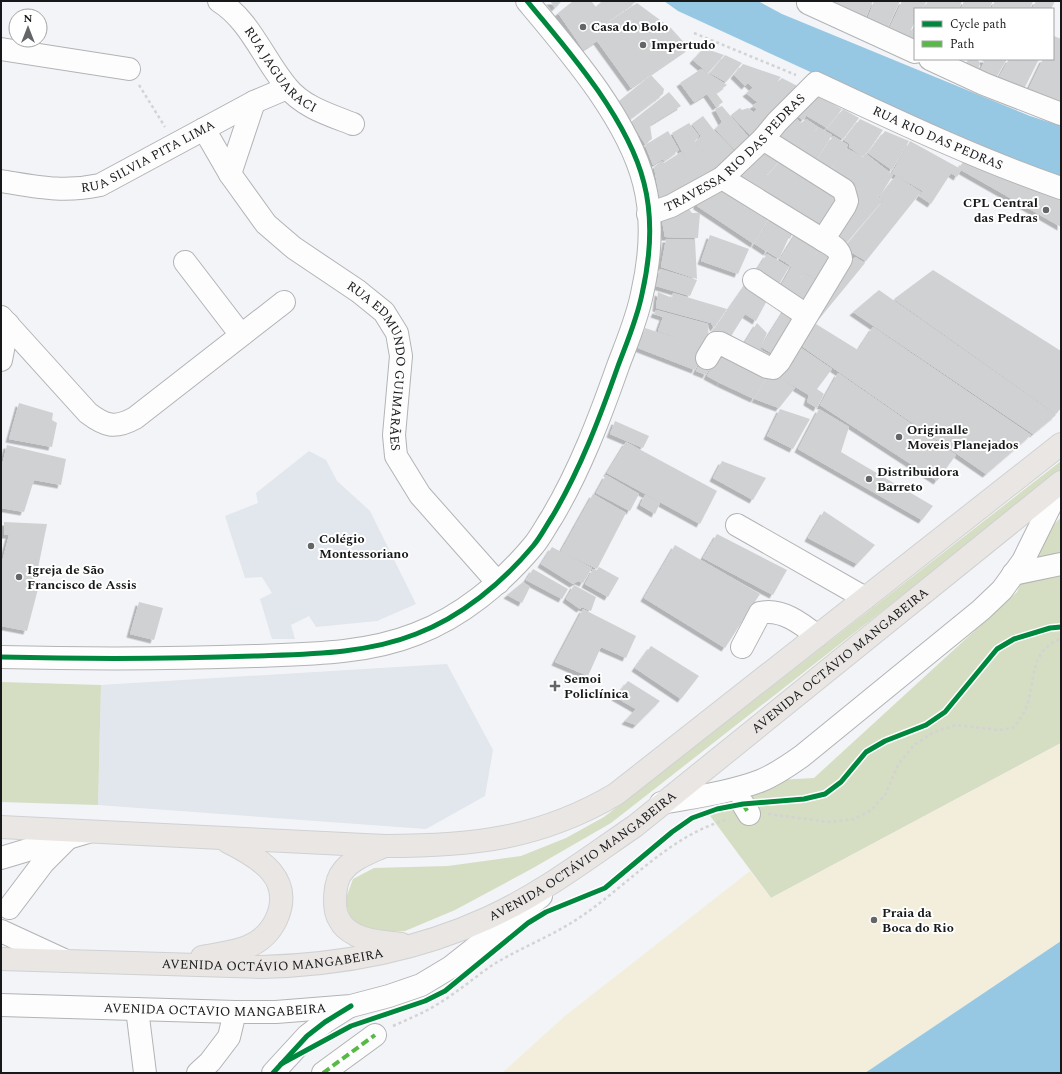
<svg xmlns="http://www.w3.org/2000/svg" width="1062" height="1074" font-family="Spectral,serif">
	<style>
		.built { fill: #e2e6ed }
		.green { fill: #d5ddc2 }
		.sand { fill: #f3eedc }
		.water { fill: #96c8e3 }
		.building { fill: #d0d1d3; filter: url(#shadow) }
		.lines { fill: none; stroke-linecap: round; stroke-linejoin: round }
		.minor-casing { stroke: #b2b3b5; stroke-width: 24 }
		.major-casing { stroke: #d0d1d2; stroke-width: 24 }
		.path { stroke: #d3d3d3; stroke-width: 2.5; stroke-dasharray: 3 3; stroke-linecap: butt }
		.minor { stroke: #fdfdfe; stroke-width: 22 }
		.major { stroke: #eae6e4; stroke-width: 22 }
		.quiet { stroke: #58b947; stroke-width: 4; stroke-dasharray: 8 4; stroke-linecap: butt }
		.cycleway-casing { stroke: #fff; stroke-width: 8 }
		.cycleway { stroke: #00873e; stroke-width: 5 }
		.poi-dot { fill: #646567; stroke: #fff; stroke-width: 1.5 }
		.labels { text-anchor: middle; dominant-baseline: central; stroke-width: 4; stroke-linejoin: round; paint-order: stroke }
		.poi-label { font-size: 13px; font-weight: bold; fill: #171819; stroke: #fff; text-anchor: start }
		.street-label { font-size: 13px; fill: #171819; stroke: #fff }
	</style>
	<defs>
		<filter id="shadow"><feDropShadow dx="-3.5" dy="3.5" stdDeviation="0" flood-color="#0004"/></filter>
	</defs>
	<rect width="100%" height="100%" fill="#f2f4f7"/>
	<g class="built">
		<path d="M309 451 326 460 337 481 370 511 416 604 377 621 316 627 309 616 291 625 295 639H272L260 599 272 593 262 577 245 578 225 516 258 503 256 493Z"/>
		<path d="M447 664 493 750 485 796 426 829 98 805 101 685Z"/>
	</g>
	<g class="green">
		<path d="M1061 461V471L611 823 533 868 455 910 405 931 372 933 351 919 345 901 353 879 374 868 448 866 521 856 566 838 604 817Z"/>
		<path d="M1061 517V743L771 898 708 813 779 780 814 778 1017 592 1044 535Z"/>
		<path d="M1 682 101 685 98 805 1 802Z"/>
	</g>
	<path class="sand" d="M1061 743V941L865 1073H502L565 1016 750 871 771 898Z"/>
	<g class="water">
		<path d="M664 1H758L782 14 1030 116 1061 126V179L817 75 678 11Z"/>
		<path d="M1061 941V1073H865Z"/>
	</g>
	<g class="building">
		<path d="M550 1H562L555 8Z"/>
		<path d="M573 1H591L596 7 602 1H637L578 42 558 13Z"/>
		<path d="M826 1H873L865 19Z"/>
		<path d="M874 1H900L887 29 867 20Z"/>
		<path d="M902 1H927L922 9H915V22L906 38 888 31Z"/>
		<path d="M928 1H962L959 9H923Z"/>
		<path d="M964 1H993L989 9H961Z"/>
		<path d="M995 1H1033L1030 9H991Z"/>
		<path d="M1036 1H1055L1051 9H1032Z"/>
		<path d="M637 3 671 28 689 48 631 88 597 41 583 50 578 42Z"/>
		<path d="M915 24V42L907 39Z"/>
		<path d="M1054 36 1061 39V106L1028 90 1043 59H1053Z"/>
		<path d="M704 48 724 55 708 73 693 60Z"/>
		<path d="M725 55 742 63 726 82 710 73Z"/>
		<path d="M968 59H977L980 63 978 70 966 65Z"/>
		<path d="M980 59H1007L996 78 980 71 984 62Z"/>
		<path d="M1009 59H1039L1023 91 998 79Z"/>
		<path d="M743 64 781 77 777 82 782 78 805 90 767 125 754 112 757 109 752 106 757 103 762 97 757 102 746 93 753 88 748 83 745 86 734 75Z"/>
		<path d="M701 69 727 85 716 93 723 102 716 107 707 94 694 102 680 83Z"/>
		<path d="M651 75 664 89 663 94 630 119 619 101Z"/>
		<path d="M669 92 681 106 650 125 652 139 645 144 631 122Z"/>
		<path d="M814 94 842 109 827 128 807 116 810 111 803 120 794 114Z"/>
		<path d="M722 106 752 141 740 155 715 129 722 122 715 109Z"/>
		<path d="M740 108 742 110 748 108 768 126 754 139 731 115Z"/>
		<path d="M843 109 859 118 843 139 827 129Z"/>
		<path d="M793 115 801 123 806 119 818 127 799 152 773 136Z"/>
		<path d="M703 116 713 129 739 156 715 173 696 141 701 136 692 124Z"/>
		<path d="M860 119 883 130 867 153 865 152 862 156 849 147 850 144 844 140Z"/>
		<path d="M689 123 699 136 695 141 715 173 660 201 654 167 662 161 664 163 681 152 691 168 672 133Z"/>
		<path d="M818 127 832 135 815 163 799 153Z"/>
		<path d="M668 131 679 150 664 161 663 159 653 165 645 145Z"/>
		<path d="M885 131 909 141 892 170 868 153Z"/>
		<path d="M833 136 848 145 846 148 863 157 865 153 893 175 880 196 878 194 879 196 878 198 880 197 883 200 843 247 831 238 854 199 830 172 841 156 829 171 816 163Z"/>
		<path d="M910 141 959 168 963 162 1061 193V227L961 170 957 177 951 173 931 204 919 196 923 191 892 173Z"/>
		<path d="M763 146 784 156 768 174 760 170 772 178 768 175 785 156 842 194 820 235 733 176Z"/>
		<path d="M896 176 921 192 866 261 844 248 884 200 880 196Z"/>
		<path d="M719 181 749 200 742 212 747 204 770 216 754 244 697 206V195Z"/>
		<path d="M685 204 692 213H700L698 238 665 237 661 215Z"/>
		<path d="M771 217 782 224 767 252 755 244Z"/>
		<path d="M783 224 795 231 793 235H790L779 259 768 252Z"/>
		<path d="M797 232 821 246 810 263 822 246 839 257 820 281 804 272 797 286 804 273 820 282 803 307 778 291 800 252 791 266 780 259Z"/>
		<path d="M710 235 749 249 738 274 701 261Z"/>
		<path d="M666 239 695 240 697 279 661 267Z"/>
		<path d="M767 254 789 267 776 290 753 276Z"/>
		<path d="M855 257 865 263 819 319 810 314 838 282Z"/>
		<path d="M660 269 697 280 690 296 656 286Z"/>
		<path d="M933 270 1061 351V408L1056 414 894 299Z"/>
		<path d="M749 280 770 295 756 321 745 314 728 341 712 333Z"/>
		<path d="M879 290 1056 415 1033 434 853 312Z"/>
		<path d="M658 292 672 298 673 293 727 309 714 328 711 323 656 308Z"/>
		<path d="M787 306 796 313 775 355 761 347Z"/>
		<path d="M656 310 708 324 709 348 706 347 695 370 638 348 645 328 701 346 658 331 663 317 654 314Z"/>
		<path d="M757 323 767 333 760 349 774 357 740 350Z"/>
		<path d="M816 324 858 350 873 327 1031 435 986 474 800 345Z"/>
		<path d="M798 346 832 369 817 389 824 394 817 408 807 402 809 395 777 376 789 360 798 366 790 359Z"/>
		<path d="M721 347 737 355 720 383 707 376Z"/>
		<path d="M738 355 754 363 749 373 755 363 771 371 754 399 720 383Z"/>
		<path d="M702 359 712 363 706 375 696 371Z"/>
		<path d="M771 373 795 388 779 408 755 399Z"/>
		<path d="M838 373 956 455 937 481 820 405Z"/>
		<path d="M19 403 53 413 52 420 57 423 52 447 9 439Z"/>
		<path d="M780 409 810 419 793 449 767 436Z"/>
		<path d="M819 409 849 427 841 452 933 506 922 520 798 449Z"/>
		<path d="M615 421 649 436 643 448 610 434Z"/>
		<path d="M626 442 717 491 700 524 607 473Z"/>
		<path d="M7 445 66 459 61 485 34 480 24 512 1 508V469Z"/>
		<path d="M722 461 766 478 753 500 713 478Z"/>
		<path d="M606 475 639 494 630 511 596 493Z"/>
		<path d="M593 494 626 513 597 569 561 551Z"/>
		<path d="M645 495 660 503 655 514 640 505Z"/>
		<path d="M824 511 875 545 857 564 808 538Z"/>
		<path d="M4 522 47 524 34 588 38 589 27 631 1 626V566L9 535H4Z"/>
		<path d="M717 534 787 570 773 595 703 558Z"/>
		<path d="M675 545 760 594 725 648 644 598Z"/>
		<path d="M552 547 592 568 583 583 578 581 573 584 541 564Z"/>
		<path d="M599 567 619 578 608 597 585 584 593 569 597 570Z"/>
		<path d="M533 569 568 589 562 599 526 580Z"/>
		<path d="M523 582 530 587 522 603 507 595Z"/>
		<path d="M574 585 596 597 591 611 582 607 580 609 566 599Z"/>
		<path d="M139 602 163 608 154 640 130 634Z"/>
		<path d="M583 609 636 636 626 658 601 647 588 676 555 662Z"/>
		<path d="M651 646 699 676 681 699 635 668Z"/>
		<path d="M628 681 660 701 636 725 625 721 636 709 615 697Z"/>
	</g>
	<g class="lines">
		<g class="minor-casing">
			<g id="minor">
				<path id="s1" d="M219 1C250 20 264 60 287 87 303 107 330 115 353 124"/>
				<path d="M808 3 915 52"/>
				<path d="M1 49 129 69"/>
				<path d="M930 59 984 84 1061 114"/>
				<path id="s2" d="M204 129 230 174 266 224 294 248 358 291 384 312 397 333 401 356 394 435 396 456 420 495 498 583"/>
				<path d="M230 174 254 102"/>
				<path d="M722 178 823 240"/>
				<path id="s3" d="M1 181C38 187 63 193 100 185L254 102 287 88"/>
				<path id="s4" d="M648 214 671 206 722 178 763 139 777 122 816 83C897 121 977 159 1061 188"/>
				<path d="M185 262 241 335"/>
				<path d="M754 280 806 315"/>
				<path d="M1 317 88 413C105 426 115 429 135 418L284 302"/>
				<path d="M707 358 716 343H720L767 367 773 368 779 362 841 259C840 248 831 245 823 240L845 206 847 201 844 190 763 139"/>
				<path d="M1 360 8 324"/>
				<path d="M737 525 865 598"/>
				<path d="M1013 574 1061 564"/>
				<path d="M742 647 760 613C781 608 801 623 817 636"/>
				<path d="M1 657C85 659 169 659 254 656 308 654 366 654 416 634 461 617 502 583 533 546 540 538 546 526 552 517 580 470 600 417 618 366 627 342 637 319 642 294 650 259 653 218 644 183 628 119 569 51 527 1"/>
				<path d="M661 803C693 797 728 793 760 781 775 775 788 766 802 756L981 610 1002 590 1023 561 1061 484"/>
				<path d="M743 804 749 814"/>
				<path d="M1 858 88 832"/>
				<path d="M9 908 43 863 66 840"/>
				<path d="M1 931 66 961"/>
				<path id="s5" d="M1 1005 235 1012H276L351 1006 389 996 421 985 451 967 541 896"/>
				<path d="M137 1009 145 1073"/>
				<path d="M198 1073 210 1062 229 1037 235 1012"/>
				<path d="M273 1073 307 1036 325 1022 347 1008"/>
				<path d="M323 1073 375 1035"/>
			</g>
		</g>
		<g class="major-casing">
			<g id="major">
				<path d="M1 827 385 846C472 846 540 839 616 794L1061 444"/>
				<path d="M382 847C369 853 352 859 343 871 334 881 332 910 340 921 343 927 350 932 356 935 369 942 387 942 401 944"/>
				<path d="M202 957C217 954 234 952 247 947 260 942 270 932 276 920 295 879 260 858 228 842"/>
				<path id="s6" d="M1 959 261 967C340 965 416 951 488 918 541 894 588 858 635 826L1061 482"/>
			</g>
		</g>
		<g class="path">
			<path d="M694 33 796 75"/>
			<path d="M139 85 165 127"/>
			<path d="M768 814 829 822 854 819 871 810 885 795 898 765 914 745 934 732 956 725 998 730 1013 728C1019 721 1024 714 1027 705 1036 680 1029 650 1061 639"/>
			<path d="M393 1026C406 1020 419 1015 431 1008 453 996 471 980 491 966 516 950 545 939 571 923 625 890 666 836 729 819"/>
		</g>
		<use href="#minor" class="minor"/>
		<use href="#major" class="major"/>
		<g class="quiet">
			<path d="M743 804 749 814"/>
			<path d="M323 1073 375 1035"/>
		</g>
		<g class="cycleway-casing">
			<g id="cycleway">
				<path d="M1 657C85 659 169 659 254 656 308 654 366 654 416 634 461 617 502 583 533 546 540 538 546 526 552 517 580 470 600 417 618 366 627 342 637 319 642 294 650 259 653 218 644 183 628 119 569 51 527 1"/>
				<path d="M281 1064 351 1026 425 1001 445 991 528 923 546 912 605 888 672 832 692 818 717 809 743 804 804 799 825 794 841 782 866 752 885 741 926 725 945 712 997 649 1014 639 1050 628 1061 627"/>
				<path d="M273 1073 307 1036 325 1022 351 1006"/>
			</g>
		</g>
		<use href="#cycleway" class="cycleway"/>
	</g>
	<g class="poi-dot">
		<circle cx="583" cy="27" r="4"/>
		<circle cx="643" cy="45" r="4"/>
		<circle cx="1046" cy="210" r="4"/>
		<circle cx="899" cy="437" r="4"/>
		<circle cx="869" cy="479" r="4"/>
		<circle cx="311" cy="546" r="4"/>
		<circle cx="19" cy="577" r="4"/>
		<path d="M553 680h4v4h4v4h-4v4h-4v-4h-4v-4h4z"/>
		<circle cx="874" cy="920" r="4"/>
	</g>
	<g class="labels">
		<g class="poi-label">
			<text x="591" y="27">Casa do Bolo</text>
			<text x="651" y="45">Impertudo</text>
			<text x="1038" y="203" text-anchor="end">CPL Central<tspan x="1038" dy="15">das Pedras</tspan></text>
			<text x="907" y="430">Originalle<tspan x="907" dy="15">Moveis Planejados</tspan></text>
			<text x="877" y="472">Distribuidora<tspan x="877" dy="15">Barreto</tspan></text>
			<text x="319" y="539">Colégio<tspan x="319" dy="15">Montessoriano</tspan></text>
			<text x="27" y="570">Igreja de São<tspan x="27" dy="15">Francisco de Assis</tspan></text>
			<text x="564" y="679">Semoi<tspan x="564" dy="15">Policlínica</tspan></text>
			<text x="882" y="913">Praia da<tspan x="882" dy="15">Boca do Rio</tspan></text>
		</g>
		<g class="street-label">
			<text stroke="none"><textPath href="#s1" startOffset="93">RUA JAGUARACI</textPath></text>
			<text stroke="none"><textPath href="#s4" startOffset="350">RUA RIO DAS PEDRAS</textPath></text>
			<text stroke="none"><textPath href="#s4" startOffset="108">TRAVESSA RIO DAS PEDRAS</textPath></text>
			<text stroke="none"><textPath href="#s3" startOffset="155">RUA SILVIA PITA LIMA</textPath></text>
			<text stroke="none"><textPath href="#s2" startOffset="310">RUA EDMUNDO GUIMARÃES</textPath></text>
			<text stroke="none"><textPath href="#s6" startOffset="931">AVENIDA OCTÁVIO MANGABEIRA</textPath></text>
			<text stroke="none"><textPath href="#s6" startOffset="607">AVENIDA OCTÁVIO MANGABEIRA</textPath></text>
			<text stroke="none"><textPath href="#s6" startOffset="272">AVENIDA OCTÁVIO MANGABEIRA</textPath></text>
			<text stroke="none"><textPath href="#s5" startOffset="214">AVENIDA OCTAVIO MANGABEIRA</textPath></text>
		</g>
	</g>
	<rect width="1062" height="1074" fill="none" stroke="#171819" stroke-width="4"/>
	<rect x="914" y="8" width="140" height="52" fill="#ffffff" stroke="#a2a3a3"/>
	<rect x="922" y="21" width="20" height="6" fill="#00873e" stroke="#a2a3a3"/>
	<text x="950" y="28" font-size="12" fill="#171819">Cycle path</text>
	<rect x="922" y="41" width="20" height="6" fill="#58b947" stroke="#a2a3a3"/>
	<text x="950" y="48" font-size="12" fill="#171819">Path</text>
	<g transform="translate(28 28)"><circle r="19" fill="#ffffff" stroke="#a2a3a3"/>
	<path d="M0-3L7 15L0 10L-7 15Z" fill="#646567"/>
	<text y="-6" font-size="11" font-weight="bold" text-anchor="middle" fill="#171819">N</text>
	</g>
</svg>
